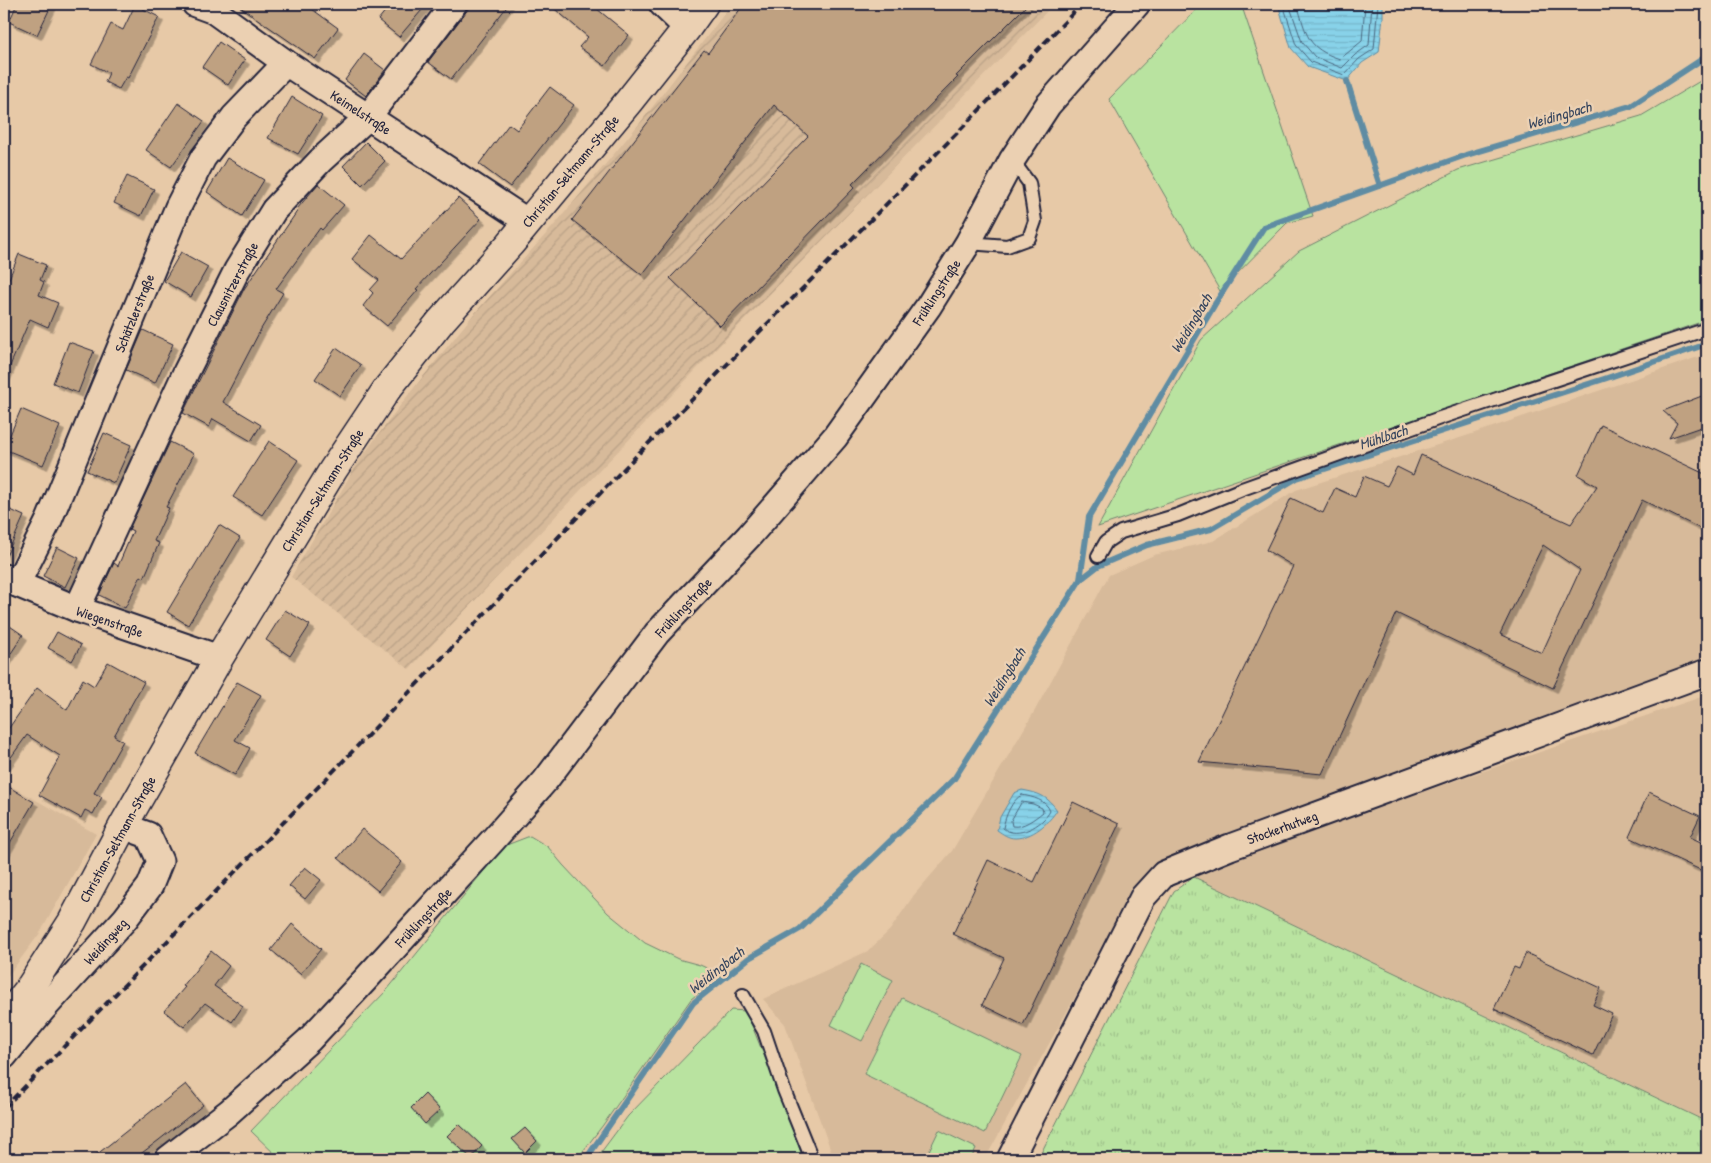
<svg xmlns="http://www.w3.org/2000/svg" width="1711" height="1163" font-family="'Patrick Hand',sans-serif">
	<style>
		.built { fill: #d7ba9a }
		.industrial { fill: url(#industrial-furrows) }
		.grass { fill: url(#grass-tufts); stroke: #6e826e }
		.green { fill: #b9e3a0; stroke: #6e826e }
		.water { fill: url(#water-rules); stroke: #5f8ca3 }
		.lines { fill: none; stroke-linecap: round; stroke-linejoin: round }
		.shore { stroke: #4b6881; stroke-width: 1 }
		.stream { stroke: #5f8ca3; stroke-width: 6 }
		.building { fill: #bfa181; stroke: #22223b; fill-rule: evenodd; filter: url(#shadow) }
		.service-casing { stroke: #22223b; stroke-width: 16 }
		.minor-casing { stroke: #22223b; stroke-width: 29 }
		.secondary-casing { stroke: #22223b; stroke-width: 31 }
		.service { stroke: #ebd0b2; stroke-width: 12 }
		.minor { stroke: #ebd0b2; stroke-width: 25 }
		.secondary { stroke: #ebd0b2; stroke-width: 28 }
		.rail { stroke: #22223b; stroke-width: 4; stroke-dasharray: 8 4; stroke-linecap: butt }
		.labels { text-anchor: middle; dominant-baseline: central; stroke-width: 5; stroke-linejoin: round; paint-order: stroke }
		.street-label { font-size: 14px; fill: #22223b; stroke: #ebd0b2 }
		.water-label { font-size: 15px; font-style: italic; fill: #36455e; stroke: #ebd0b2 }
	</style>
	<defs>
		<pattern id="industrial-furrows" width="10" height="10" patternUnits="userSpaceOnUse" patternTransform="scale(1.25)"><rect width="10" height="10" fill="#d7ba9a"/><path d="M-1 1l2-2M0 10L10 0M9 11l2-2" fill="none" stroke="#b8a086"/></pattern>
		<pattern id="grass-tufts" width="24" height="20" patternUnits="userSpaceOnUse" patternTransform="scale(1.25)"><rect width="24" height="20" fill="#b9e3a0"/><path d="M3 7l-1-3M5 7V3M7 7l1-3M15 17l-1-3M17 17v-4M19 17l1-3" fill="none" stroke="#9fc28b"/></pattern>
		<pattern id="water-rules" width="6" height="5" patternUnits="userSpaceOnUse" patternTransform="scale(1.25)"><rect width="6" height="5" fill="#88d2e9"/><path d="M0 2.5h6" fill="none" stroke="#75b4c9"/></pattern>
		<filter id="shadow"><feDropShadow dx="4.5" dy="4.5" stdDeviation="0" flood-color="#0004"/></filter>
	</defs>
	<rect width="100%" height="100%" fill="#e7c9a7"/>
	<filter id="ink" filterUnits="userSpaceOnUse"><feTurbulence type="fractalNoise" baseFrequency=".02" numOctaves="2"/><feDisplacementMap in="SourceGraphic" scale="10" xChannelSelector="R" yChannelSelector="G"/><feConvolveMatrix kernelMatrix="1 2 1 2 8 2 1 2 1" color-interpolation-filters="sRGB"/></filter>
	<g filter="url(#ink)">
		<g class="built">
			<path d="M1707 354V657L1372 782 1125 907 985 1159H834L785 1024 763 999 868 951 890 930 914 895 952 851 1034 712 1109 575 1154 555 1213 541 1296 490 1469 435Z"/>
			<path d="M1707 695V1122L1194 877 1252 850Z"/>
			<path d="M4 782 96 834 40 933 4 981Z"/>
		</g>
		<path class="industrial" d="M732 4H1054L718 347 409 669 291 577 358 462 405 399 473 315 556 223 640 123Z"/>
		<path class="grass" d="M1194 877 1707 1122V1159H1038L1174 891Z"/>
		<g class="green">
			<path d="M1202 4H1241L1313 216 1287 223 1220 291 1109 99Z"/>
			<path d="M1707 77V320L1098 527 1201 340 1299 251 1458 170 1641 116Z"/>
			<path d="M530 836 548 847 563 865 608 913 645 943 678 959 700 965 722 975 691 999 603 1125 577 1159H280L251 1131 387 990 504 846Z"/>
			<path d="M861 964 893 980 862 1041 831 1025Z"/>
			<path d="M902 998 1022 1056 985 1133 864 1074Z"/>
			<path d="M731 1010 746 1011 789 1117 803 1159H596L628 1116Z"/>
			<path d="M939 1130 976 1148 971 1159H925Z"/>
		</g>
		<g class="water">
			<path d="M1278 4H1383V17L1379 52 1362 63 1347 81 1308 67 1291 48Z"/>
			<path d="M1022 790C1039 793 1047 796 1057 810 1049 823 1032 838 1015 838 1008 838 1003 834 997 830L1000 817 1014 793Z"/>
		</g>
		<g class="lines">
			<g class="shore">
				<path d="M1283 4 1296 45 1311 62 1344 75 1359 59 1374 49 1378 4"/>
				<path d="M1289 4 1302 42 1315 57 1342 68 1355 55 1369 45 1372 4"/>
				<path d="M1297 4C1307 35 1306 48 1340 59L1362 41 1365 4"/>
				<path d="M1022 795C1033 797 1046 800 1050 811 1043 825 1017 840 1003 828 1005 817 1012 799 1022 795Z"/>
				<path d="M1022 802 1033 804 1042 808 1043 812C1034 819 1023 828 1012 826L1011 821Z"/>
			</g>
			<g class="stream">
				<path d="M1347 81 1380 186"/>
				<path d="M1080 580 1098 566 1147 545 1211 529 1297 478 1604 379 1707 344"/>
				<path d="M586 1159 693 1003 749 958 800 929 954 779 1080 580 1089 517 1215 304 1264 227 1466 155 1631 106 1707 56"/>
			</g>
		</g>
		<g class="building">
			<path d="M17 4H52L37 35 9 22Z"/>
			<path d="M236 4H305L338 28 315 59Z"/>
			<path d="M391 4H427L399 37 378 20Z"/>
			<path d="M472 4H509L451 79 428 62Z"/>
			<path d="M549 4H591L629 35 605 66 579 47 588 37Z"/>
			<path d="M744 4H1028L956 76 958 77 852 184 855 187 720 326 670 278 808 136 774 105 642 275 572 220 704 50 708 53Z"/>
			<path d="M135 5 159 17 128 78 126 77 119 89 105 82 109 73 91 64 111 24 123 30Z"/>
			<path d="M219 42 245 60 228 85 202 67Z"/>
			<path d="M364 54 385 70 366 96 345 80Z"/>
			<path d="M550 87 574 105 510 187 479 164 509 124 517 130Z"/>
			<path d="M292 97 322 116 298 154 268 138Z"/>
			<path d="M178 103 204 121 171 167 146 150Z"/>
			<path d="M366 142 385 161 362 185 343 166Z"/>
			<path d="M227 158 264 180 242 216 207 192Z"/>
			<path d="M127 176 154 189 141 216 114 203Z"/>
			<path d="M318 184 344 205 322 230 320 228 276 289 283 293 261 329 223 402 261 425 251 441 213 419 209 427 183 413 244 289 298 210 297 209Z"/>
			<path d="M458 198 481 219 416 289 418 290 387 326 363 306 373 293 370 290 379 280 352 259 371 235 401 259Z"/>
			<path d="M181 252 208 267 191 297 164 281Z"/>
			<path d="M19 254 46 265 40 280 44 282 39 295 58 303 48 327 30 319 4 380V291Z"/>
			<path d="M143 330 173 344 155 383 126 370Z"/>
			<path d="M69 342 94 351 78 393 53 383Z"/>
			<path d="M336 348 361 365 340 396 315 379Z"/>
			<path d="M1707 394V425L1669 438 1677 423 1663 411Z"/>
			<path d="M21 409 60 426 43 465 4 449Z"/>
			<path d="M1601 425 1707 475V532L1642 500 1553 688 1396 613 1322 774 1199 762 1293 566 1266 550 1291 498 1323 513 1335 488 1355 497 1364 476 1387 486 1397 467 1413 475 1421 455 1571 524 1597 486 1578 475ZM1543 545 1580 570 1542 653 1500 634Z"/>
			<path d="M104 433 131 445 114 483 87 471Z"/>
			<path d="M269 441 298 460 262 515 233 497Z"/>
			<path d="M170 442 194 454 166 507 169 508 154 541 159 543 144 578 141 576 125 608 99 595 114 563 118 566 133 531 129 529Z"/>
			<path d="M4 507 24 516 4 561Z"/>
			<path d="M219 525 240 538 188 625 167 612Z"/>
			<path d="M57 547 79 558 65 587 43 576Z"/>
			<path d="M285 610 310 625 290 656 266 640Z"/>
			<path d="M4 622 23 635 4 664Z"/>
			<path d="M57 632 81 645 72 661 48 648Z"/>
			<path d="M108 662 144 682 114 736 123 741 94 793 102 797 93 814 85 810 81 818 39 795 60 756 27 735 4 767V735L37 688 67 710 83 679 94 686Z"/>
			<path d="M237 682 261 695 235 740 250 748 235 775 195 753Z"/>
			<path d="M4 784 34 802 4 853Z"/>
			<path d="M1649 792 1700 816 1690 837 1707 845V873L1629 837Z"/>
			<path d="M1073 802 1119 824 1023 1025 982 1005 1004 958 953 934 988 860 1034 882Z"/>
			<path d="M362 829 402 862 378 891 338 858Z"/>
			<path d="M305 867 321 880 305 899 289 886Z"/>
			<path d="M292 924 321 949 300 974 271 950Z"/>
			<path d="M211 951 229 966 214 986 243 1006 232 1022 205 1003 184 1027 164 1011 185 987 183 986Z"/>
			<path d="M1526 953 1601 988 1593 1005 1612 1014 1593 1055 1494 1009 1514 967 1519 969Z"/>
			<path d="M186 1084 203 1105 159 1140 134 1159H91Z"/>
			<path d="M425 1094 440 1110 425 1124 411 1108Z"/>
			<path d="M459 1124 482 1146 471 1158 447 1136Z"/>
			<path d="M525 1128 537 1141 525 1153 512 1139Z"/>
		</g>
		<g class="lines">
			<g class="service-casing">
				<g id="service">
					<path d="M968 243 1007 246 1029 238 1035 221 1029 183 1012 160"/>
					<path d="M1098 556 1106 542 1121 532 1178 515 1242 489 1440 418 1707 329"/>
					<path d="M743 995 764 1031 784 1090 812 1159"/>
				</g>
			</g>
			<g class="minor-casing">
				<g id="minor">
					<path d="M195 4 214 11 286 63 528 222"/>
					<path d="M662 4 687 28"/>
					<path d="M4 577 17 584 77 609 219 658"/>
					<path d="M17 584 49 520 178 207 203 158 234 117 286 63"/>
					<path d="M77 609 186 372 237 270 274 210 321 160 368 117 454 4"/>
					<path d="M4 1056 43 1009 125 919 150 886 160 861 148 835 123 826"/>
					<path d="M168 1159 229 1112 309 1040 364 981 493 840 545 781 657 633 749 536 835 437 928 307 968 243 1012 160 1048 105 1137 4"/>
					<path d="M1010 1159 1143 897 1164 874 1230 847 1707 672"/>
				</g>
			</g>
			<g class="secondary-casing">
				<path id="secondary" d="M4 1021 29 989 72 922 123 826 219 658 333 470 387 389 441 321 510 244 629 101 687 28 704 4"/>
			</g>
			<use href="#service" class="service"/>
			<use href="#minor" class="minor"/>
			<use href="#secondary" class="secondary"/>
			<path class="rail" d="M4 1108 323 782 640 452 962 128 1082 4"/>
		</g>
	</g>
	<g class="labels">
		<g class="street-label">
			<text transform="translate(361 112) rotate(33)">Keimelstraße</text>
			<text transform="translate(570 171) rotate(-50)">Christian-Seltmann-Straße</text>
			<text transform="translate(232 284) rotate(-62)">Clausnitzerstraße</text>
			<text transform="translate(936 292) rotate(-57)">Frühlingstraße</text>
			<text transform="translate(134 313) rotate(-68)">Schätzlerstraße</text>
			<text transform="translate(322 490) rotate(-58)">Christian-Seltmann-Straße</text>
			<text transform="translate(683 607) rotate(-47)">Frühlingstraße</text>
			<text transform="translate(110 621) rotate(19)">Wiegenstraße</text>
			<text transform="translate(1282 827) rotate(-20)">Stockerhutweg</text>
			<text transform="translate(117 839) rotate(-61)">Christian-Seltmann-Straße</text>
			<text transform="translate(423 917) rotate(-47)">Frühlingstraße</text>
			<text transform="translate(105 941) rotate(-48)">Weidingweg</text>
		</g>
		<g class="water-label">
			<text transform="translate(1559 115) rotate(-16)">Weidingbach</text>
			<text transform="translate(1191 323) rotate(-59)">Weidingbach</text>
			<text transform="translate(1383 437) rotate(-18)">Mühlbach</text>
			<text transform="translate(1004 677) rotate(-58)">Weidingbach</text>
			<text transform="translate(716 970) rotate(-38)">Weidingbach</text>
		</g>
	</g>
	<rect width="1711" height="1163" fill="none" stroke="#ebd0b2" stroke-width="20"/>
	<rect x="10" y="10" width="1691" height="1143" fill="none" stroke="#22223b" stroke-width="2" filter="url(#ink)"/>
</svg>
